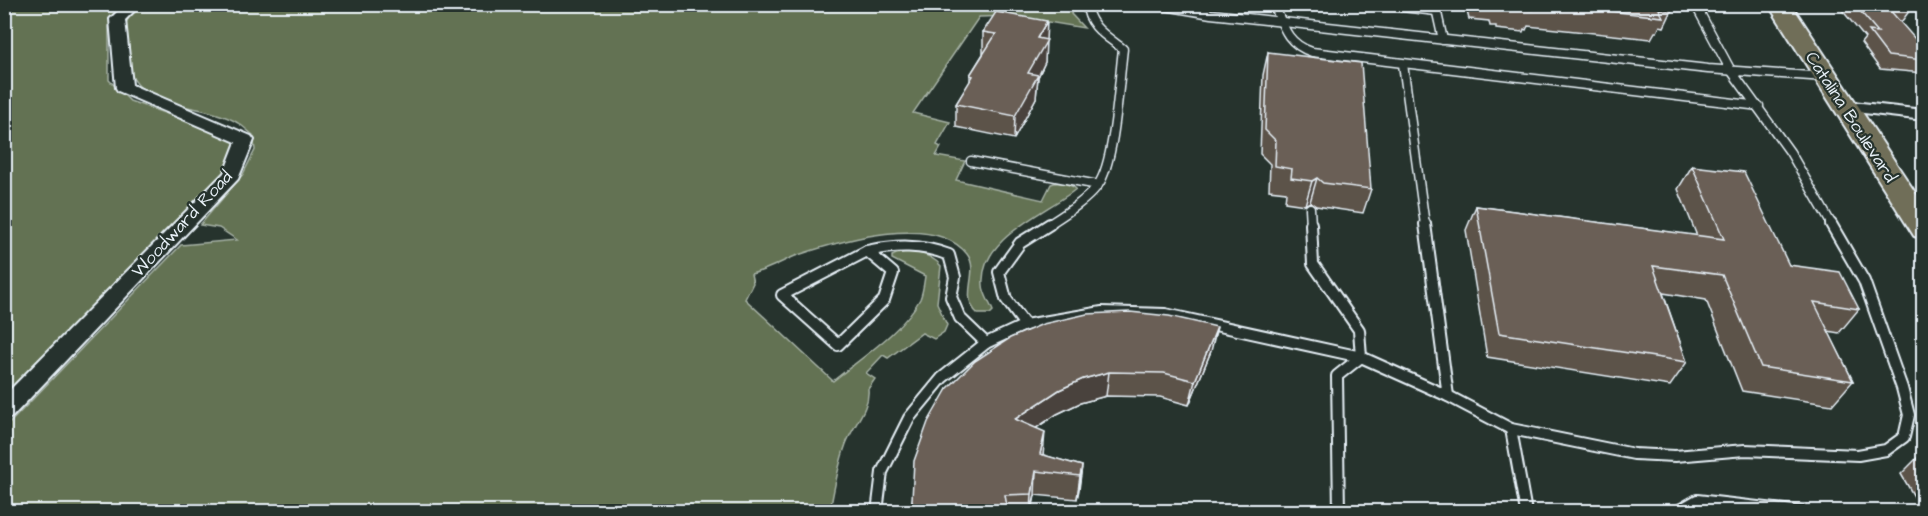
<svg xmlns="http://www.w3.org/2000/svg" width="1928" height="516" font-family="'Architects Daughter',sans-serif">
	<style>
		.green { fill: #647253; stroke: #a6b2a6; stroke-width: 1.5 }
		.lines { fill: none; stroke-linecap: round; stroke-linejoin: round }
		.service-far1-casing { stroke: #e8f1f8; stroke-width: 11 }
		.service-casing { stroke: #e8f1f8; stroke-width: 14 }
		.minor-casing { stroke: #e8f1f8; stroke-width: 4 }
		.primary-casing { stroke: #e8f1f8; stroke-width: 4 }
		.service-far1 { stroke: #26332d; stroke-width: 8 }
		.service { stroke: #26332d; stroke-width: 10 }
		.minor { fill: #26332d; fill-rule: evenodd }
		.primary { fill: #706e59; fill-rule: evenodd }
		.wall { fill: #5b524a; stroke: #e8f1f8; stroke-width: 1.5 }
		.shaded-wall { fill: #4a423c; stroke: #e8f1f8; stroke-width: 1.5 }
		.building { fill: #6a5f56; stroke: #e8f1f8; stroke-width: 1.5 }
		.labels { text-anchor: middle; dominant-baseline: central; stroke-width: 4.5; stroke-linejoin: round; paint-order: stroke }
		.street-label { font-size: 18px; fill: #e8f1f8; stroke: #26332d }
	</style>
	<rect width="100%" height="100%" fill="#26332d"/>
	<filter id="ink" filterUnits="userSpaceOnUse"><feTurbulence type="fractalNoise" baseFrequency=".0167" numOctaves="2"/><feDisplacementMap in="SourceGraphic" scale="12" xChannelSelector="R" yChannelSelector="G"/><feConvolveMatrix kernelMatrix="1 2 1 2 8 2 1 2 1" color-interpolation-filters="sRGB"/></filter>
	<g filter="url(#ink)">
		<g class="green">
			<path d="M1074 4 1071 14 1084 28 1012 16 979 17 913 113 950 122 937 145 941 147 936 156 965 161 956 180 1043 200 1051 184C1058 181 1071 184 1076 189 1046 213 979 238 983 285 983 293 990 303 993 311L990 314H978C958 296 981 272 967 254 934 212 840 241 798 255 782 261 768 270 751 274L753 283 745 299 833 381C861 358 903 331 920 299 923 292 924 283 925 276L892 259V256C907 248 931 253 941 266L937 303 947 325 944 332 934 339 922 333 888 358 883 355 866 373 875 379 868 389C870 409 853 425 846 444 838 466 834 488 830 511H5L4 429 181 245 237 240 219 228 200 225 243 174 255 150 253 135C248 131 244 127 238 123 198 98 129 118 124 47 123 29 126 17 138 5Z"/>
			<path d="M5 5H125L109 27V80L130 101 199 125 235 142 224 177 5 403Z"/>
		</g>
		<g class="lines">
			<g class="service-far1-casing">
				<g id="service-far1">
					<path d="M1154 4 1211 14 1708 69 1825 77"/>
					<path d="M1274 4C1283 26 1287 44 1312 52L1759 106"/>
					<path d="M1377 4 1436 11"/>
					<path d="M1435 4 1443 40"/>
					<path d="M1695 4 1730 69 1790 152 1832 225"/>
					<path d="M1403 64 1425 225"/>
					<path d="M971 161 1098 185"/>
					<path d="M1310 208 1311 225"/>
					<path d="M1048 225C1065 214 1086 201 1098 185 1115 162 1119 80 1123 49 1108 37 1087 26 1087 4"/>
				</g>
			</g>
			<g class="service-casing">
				<g id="service">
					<path d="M1425 224 1448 396"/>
					<path d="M867 251 893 273 884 300 838 345 782 295Z"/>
					<path d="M867 251C896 245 921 244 949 255L955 277 951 297 960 318 986 343"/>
					<path d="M1025 325 1006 299 999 272 1020 243 1050 224"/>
					<path d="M1511 429 1526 512"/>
					<path d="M877 512 882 472 909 418 942 378 986 343 1025 325 1102 312 1165 314 1361 357 1359 330 1313 264 1311 224"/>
					<path d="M1339 512 1337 376 1361 357 1448 396 1511 429 1634 454 1675 456 1745 450 1858 455 1886 450 1904 437 1909 415 1902 388 1864 281 1831 224"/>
					<path d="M1676 512 1697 500 1803 512"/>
				</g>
			</g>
			<g class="minor-casing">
				<g id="minor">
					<path d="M125 4H141L125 20 132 85 251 136 254 140 238 179 12 417 4 420V396L224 173 236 142 118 91 116 88 110 19Z"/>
					<path d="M1844 101 1924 110V120L1838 110 1836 106Z"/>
				</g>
			</g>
			<g class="primary-casing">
				<path id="primary" d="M1768 4H1791L1924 206V239L1914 236Z"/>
			</g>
			<use href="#service-far1" class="service-far1"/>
			<use href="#service" class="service"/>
			<use href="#minor" class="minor"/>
			<use href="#primary" class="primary"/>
		</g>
		<g class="wall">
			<path d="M1465 4H1675L1664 27 1660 26 1657 32H1655L1651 39 1528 26 1526 30 1524 29 1523 32 1496 29V26H1490L1489 21 1469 19Z"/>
			<path d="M1837 4H1901L1910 10 1902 21H1900L1923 60V73L1880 69 1861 43 1865 38Z"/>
			<path d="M983 32 1045 39V62L1038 77 1036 98 1014 139 956 127V104L970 82V75L983 54Z"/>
			<path d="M1268 52 1371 189 1363 213 1316 206 1310 202 1305 205 1285 202 1286 192 1269 190 1270 164 1260 154 1263 75Z"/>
			<path d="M1692 166 1789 265 1859 309 1839 333 1828 331 1853 381 1832 405 1742 391 1706 300 1663 293 1687 362 1670 386 1487 357 1466 230 1476 206 1697 236 1678 189Z"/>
			<path d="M1211 351 1189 405 1160 397 1106 396 1080 403 1057 414 1036 428 1043 455 1082 466 1077 499 1035 495 1032 512H913L912 500 947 389Z"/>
			<path d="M1920 455H1923V512L1901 474Z"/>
		</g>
		<g class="shaded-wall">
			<path d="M1047 21 1045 62 1038 77 1036 98 1014 139 1015 116 1037 38Z"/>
			<path d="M1317 178 1310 202 1305 205 1312 181Z"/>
			<path d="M1217 327 1211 351 1189 405 1195 381Z"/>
			<path d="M1109 372 1106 396 1080 403 1057 414 1014 443 1015 419 1059 390 1083 379Z"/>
			<path d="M1045 432 1043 456 1040 454Z"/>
			<path d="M1082 466 1079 490 1077 499 1080 476Z"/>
			<path d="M1036 471 1035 495 1031 512 1032 494Z"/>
		</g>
		<g class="building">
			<path d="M1504 4H1534L1535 7H1531L1532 10 1505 7Z"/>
			<path d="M1547 4H1665L1668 10 1659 9 1663 17Z"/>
			<path d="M1854 4H1901L1910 10 1888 8 1923 48V60L1888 56 1869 31 1878 32Z"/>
			<path d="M996 12 1047 21 1037 38 1047 40 1028 73 1038 75 1015 116 956 104 973 76 970 75 996 34 983 32Z"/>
			<path d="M1268 52 1361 63 1371 189 1323 183 1317 178 1312 181 1291 178 1292 169 1275 166 1276 141 1265 130Z"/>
			<path d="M1692 166 1744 172 1789 265 1840 272 1859 309 1814 302 1853 381 1761 367 1722 275 1653 266 1687 362 1499 333 1476 206 1724 239Z"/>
			<path d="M1130 312 1169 316 1217 327 1195 381 1164 373 1109 372 1083 379 1059 390 1015 419 1045 432 1040 454 1082 466 1080 476 1036 471 1032 494 1005 495 1008 512H914L912 500 914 461 928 422 947 389 975 361 1010 338 1043 324 1087 314Z"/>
		</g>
	</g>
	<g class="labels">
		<g class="street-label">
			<text transform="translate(1851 117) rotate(57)">Catalina Boulevard</text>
			<text transform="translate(182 224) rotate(-47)">Woodward Road</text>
		</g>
	</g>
	<rect width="1928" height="516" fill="none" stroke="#26332d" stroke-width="24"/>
	<rect x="12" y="12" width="1904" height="492" fill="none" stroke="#e8f1f8" stroke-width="2" filter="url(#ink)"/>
</svg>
